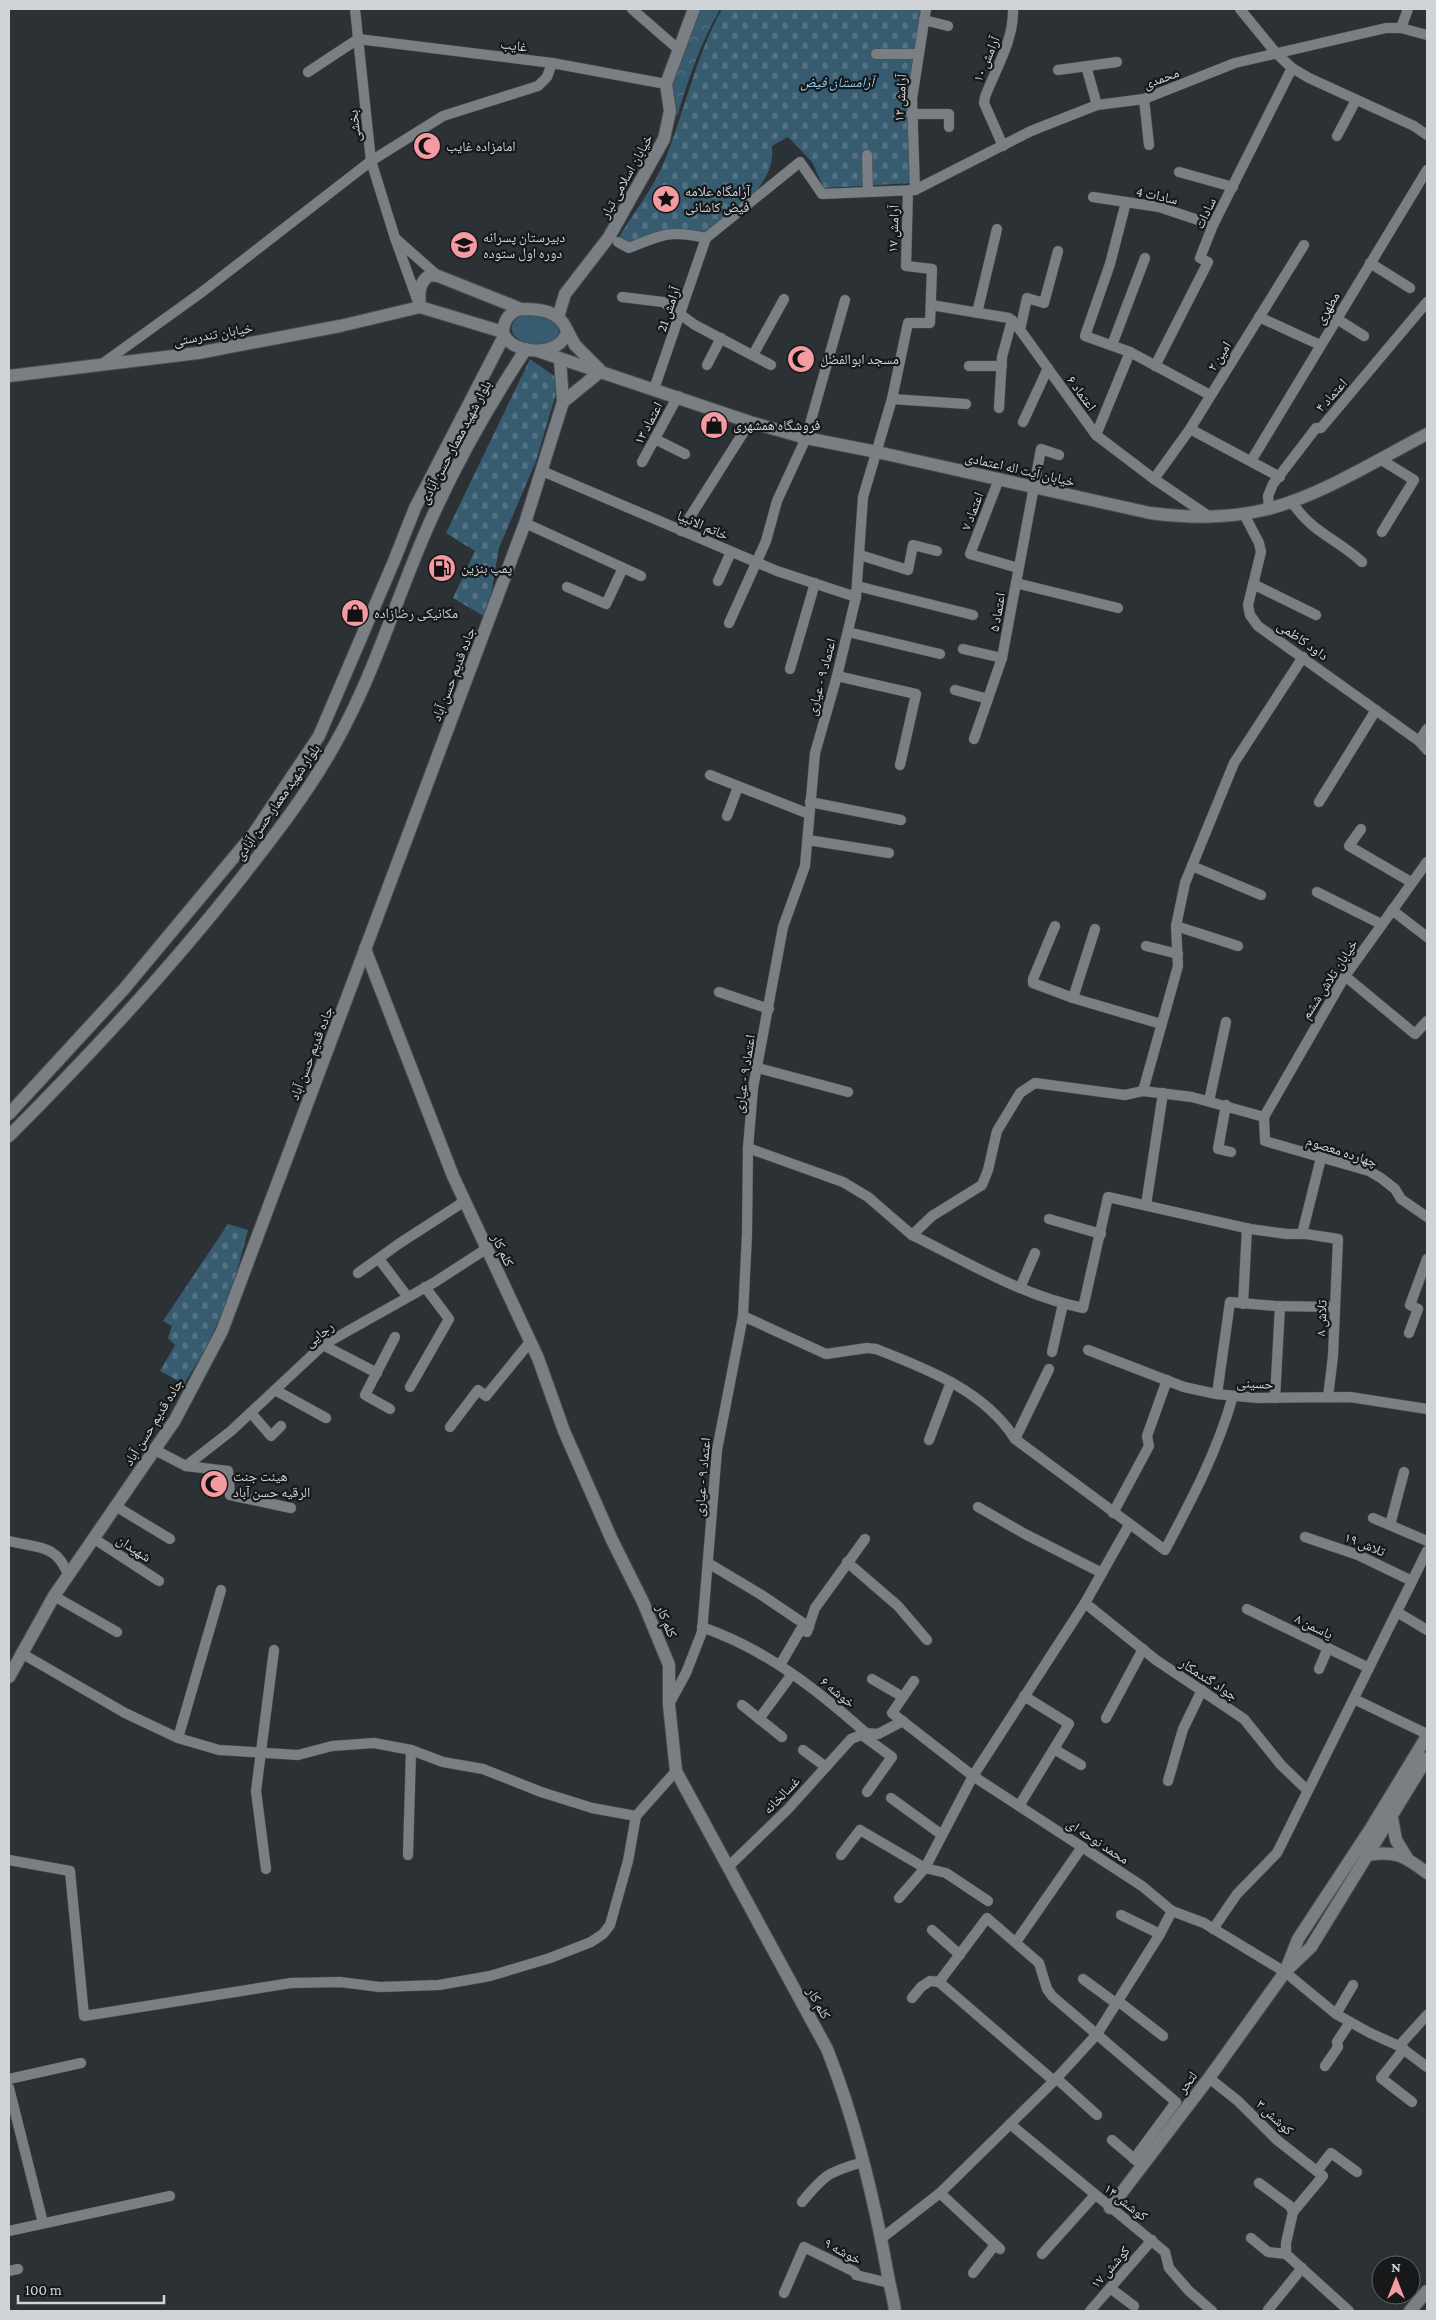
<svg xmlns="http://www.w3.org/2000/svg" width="1436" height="2320" font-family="'Crimson Pro','Noto Naskh Arabic',serif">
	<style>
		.grass { fill: #375c70 }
		.cemetery { fill: url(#cemetery-stones) }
		.park { fill: url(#park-crowns) }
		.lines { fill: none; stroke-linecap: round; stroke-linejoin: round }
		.minor-casing { stroke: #494d50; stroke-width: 11 }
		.tertiary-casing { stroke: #494d50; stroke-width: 14 }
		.secondary-casing { stroke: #494d50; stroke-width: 14 }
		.minor { stroke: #797f83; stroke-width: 10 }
		.tertiary { stroke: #797f83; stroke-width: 12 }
		.secondary { stroke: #797f83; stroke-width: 12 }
		.labels { text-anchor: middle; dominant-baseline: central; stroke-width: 4.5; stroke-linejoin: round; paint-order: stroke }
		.street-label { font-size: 14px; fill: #d1d4d6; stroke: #16181a }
		.park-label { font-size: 14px; font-style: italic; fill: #91d7fd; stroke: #16181a }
		.poi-label { font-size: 14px; fill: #d1d4d6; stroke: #16181a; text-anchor: start }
	</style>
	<defs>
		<pattern id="cemetery-stones" width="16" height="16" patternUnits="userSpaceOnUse" patternTransform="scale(1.25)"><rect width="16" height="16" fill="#375c70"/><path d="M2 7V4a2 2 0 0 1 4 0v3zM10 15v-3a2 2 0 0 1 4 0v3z" fill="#537284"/></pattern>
		<pattern id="park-crowns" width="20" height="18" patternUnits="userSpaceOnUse" patternTransform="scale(1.25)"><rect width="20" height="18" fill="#375c70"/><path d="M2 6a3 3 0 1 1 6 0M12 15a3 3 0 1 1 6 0" fill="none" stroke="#537284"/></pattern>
	</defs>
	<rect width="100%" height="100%" fill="#2b3134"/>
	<path class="grass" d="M523 312C536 315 569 318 556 339L539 347C519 342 498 332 523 312Z"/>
	<g class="cemetery">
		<path d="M722 9H923L914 54 912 183 824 188 812 162 788 137 772 146C776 187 734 211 706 234 672 227 661 229 630 244L619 237C633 214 654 187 664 162 685 111 695 57 722 9Z"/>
		<path d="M530 359 560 380 536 461 499 548 487 618 453 598 475 551 446 533Z"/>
		<path d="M228 1224 248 1230 231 1294 206 1348 184 1384 160 1371 175 1345 168 1338 172 1326 163 1321Z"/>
	</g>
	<path class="park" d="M698 9H720C701 42 688 80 677 117L669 86Z"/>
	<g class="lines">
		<g class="minor-casing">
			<g id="minor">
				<path d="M355 9 371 161 395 238"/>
				<path d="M632 9 678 49"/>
				<path d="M1240 9 1276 53 1292 68 1309 78 1414 126 1427 135"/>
				<path d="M924 20 948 26"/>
				<path d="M1401 28 1408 9"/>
				<path d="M876 54H919"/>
				<path d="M1086 66 1097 105"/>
				<path d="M1058 70 1117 62"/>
				<path d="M308 72 358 39 552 63 666 84"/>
				<path d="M1144 99 1149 145"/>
				<path d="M911 114H949V127"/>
				<path d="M1337 136 1356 100"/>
				<path d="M1003 146 984 103 985 97C996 68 1014 40 1013 9"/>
				<path d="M867 155 868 192"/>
				<path d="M1179 172 1233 187"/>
				<path d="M915 190 912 99 926 9"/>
				<path d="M1093 197 1159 207 1213 225"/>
				<path d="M1126 202 1110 264 1085 336 1130 352 1210 395"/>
				<path d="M706 238 800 162 822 194 915 190 1031 131 1097 105 1144 99 1235 63 1386 28H1401L1427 35"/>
				<path d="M618 242 629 248C662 234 671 230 706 238"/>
				<path d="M1370 263 1410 288"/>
				<path d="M622 297 663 302 695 325 771 365"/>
				<path d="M418 302 395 238 438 276"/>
				<path d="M931 305 1009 318 1015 323 1096 435 1154 479 1210 517"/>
				<path d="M977 313 997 229"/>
				<path d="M1259 317 1320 345"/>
				<path d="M1337 319 1364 336"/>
				<path d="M1020 330 1027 298 1044 303 1058 251"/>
				<path d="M1112 345 1145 258"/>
				<path d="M753 355 784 299"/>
				<path d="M102 364 202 292 371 161 443 116 538 86 547 77 552 63"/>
				<path d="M707 365 721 338"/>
				<path d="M969 366H1002"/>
				<path d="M1155 366 1208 262 1200 258 1213 225 1292 68"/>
				<path d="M654 389 706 238"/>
				<path d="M892 399 966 404"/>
				<path d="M999 408 1002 357 1012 320"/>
				<path d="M1023 422 1048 368"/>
				<path d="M1190 429 1280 477"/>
				<path d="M1096 435 1130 352"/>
				<path d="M655 439 685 454"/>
				<path d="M1380 459 1414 480 1382 532"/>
				<path d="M1251 461 1427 170"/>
				<path d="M642 462 678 396"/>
				<path d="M542 471 777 571 856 597"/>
				<path d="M999 479 970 554 1018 568"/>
				<path d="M1154 479 1190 429 1304 245"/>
				<path d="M1291 501C1312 533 1336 538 1362 562"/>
				<path d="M1269 509 1268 496 1273 484 1316 428H1321L1427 302"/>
				<path d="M1244 514 1259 543 1261 552 1248 605 1250 615 1258 626 1419 741 1427 750"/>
				<path d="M525 523 641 576"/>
				<path d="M681 531 750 422"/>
				<path d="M860 555 908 570 913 545 937 551"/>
				<path d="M718 581 731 552"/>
				<path d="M1016 583 1118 608"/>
				<path d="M1253 584 1316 615"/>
				<path d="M857 586 973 615"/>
				<path d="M567 587 606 604 623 568"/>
				<path d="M729 623 766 541 777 501 806 438 845 300"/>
				<path d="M848 632 940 654"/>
				<path d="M963 649 1002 658"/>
				<path d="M790 669 815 583"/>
				<path d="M837 676 916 694 900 765"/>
				<path d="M955 690 988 699"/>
				<path d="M974 739 1002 658 1041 449 1059 455"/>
				<path d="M1419 741 1427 729"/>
				<path d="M710 775 809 814"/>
				<path d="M810 802 901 820"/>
				<path d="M1319 802 1376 710"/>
				<path d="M727 816 738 787"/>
				<path d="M1361 829 1349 846 1411 882"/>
				<path d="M808 840 889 853"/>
				<path d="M1192 866 1261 895"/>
				<path d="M1317 892 1381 924"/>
				<path d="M1392 910 1427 937"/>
				<path d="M1055 926 1033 979V983L1073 998 1161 1024"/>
				<path d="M1176 926 1238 946"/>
				<path d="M1146 946 1178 954"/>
				<path d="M1345 976 1415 1034 1427 1021"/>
				<path d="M719 992 769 1009"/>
				<path d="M1073 998 1095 929"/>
				<path d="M758 1068 848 1092"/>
				<path d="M1143 1091 1178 966 1176 926 1185 883 1234 763 1303 657"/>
				<path d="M1209 1101 1226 1022"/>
				<path d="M1226 1105 1218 1149 1231 1152"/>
				<path d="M1264 1117 1345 976 1427 862"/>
				<path d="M748 1148 843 1182 868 1197 912 1235 932 1216 982 1185 988 1170 997 1131 1020 1093 1035 1083 1125 1095 1143 1091 1192 1097 1264 1117 1265 1141 1369 1171 1381 1178 1395 1189 1401 1199 1427 1217"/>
				<path d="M1146 1205 1163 1093"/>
				<path d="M1049 1219 1101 1234"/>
				<path d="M1302 1234 1321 1158"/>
				<path d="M912 1235C967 1262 1023 1296 1083 1308L1108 1197 1250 1229 1287 1234H1306L1338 1239 1333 1356 1328 1397"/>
				<path d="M379 1259 407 1296"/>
				<path d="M358 1273 400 1243 465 1201"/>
				<path d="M1020 1288 1035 1253"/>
				<path d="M1243 1304 1247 1228"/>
				<path d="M743 1316 826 1354 867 1348 876 1349C927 1369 985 1391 1015 1439L1165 1550C1192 1499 1217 1452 1233 1396"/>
				<path d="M1409 1333 1418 1309 1410 1305 1427 1259"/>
				<path d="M323 1345 377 1373"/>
				<path d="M1088 1350 1184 1387 1216 1394 1258 1398 1350 1397 1427 1409"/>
				<path d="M1052 1352 1063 1304"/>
				<path d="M410 1387 449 1319 425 1287"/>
				<path d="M275 1390 326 1418"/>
				<path d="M1217 1394 1230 1302 1276 1306 1335 1307"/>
				<path d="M1275 1398 1280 1306"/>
				<path d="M390 1409 365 1395 395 1337"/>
				<path d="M251 1413 271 1436 281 1426"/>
				<path d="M450 1427 478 1390 486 1396 530 1342"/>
				<path d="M1015 1439 1049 1369"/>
				<path d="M929 1440 951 1382"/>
				<path d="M155 1450 186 1466 228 1471 230 1495 291 1508"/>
				<path d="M186 1466 231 1431 323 1345 435 1282 486 1249"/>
				<path d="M117 1507 170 1539"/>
				<path d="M978 1507 1025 1534 1102 1573"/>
				<path d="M1113 1513 1149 1446 1147 1436 1167 1380"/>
				<path d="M1373 1518 1427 1541"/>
				<path d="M1390 1525 1404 1472"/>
				<path d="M1305 1537 1358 1555 1412 1581"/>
				<path d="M93 1538 159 1581"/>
				<path d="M9 1541C35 1548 57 1543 68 1575"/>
				<path d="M847 1562 898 1606 927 1640"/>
				<path d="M708 1563 760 1594 809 1627"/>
				<path d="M54 1596 117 1632"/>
				<path d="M1085 1603 1156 1660 1244 1719 1281 1765 1307 1790"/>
				<path d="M1247 1609 1369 1668"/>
				<path d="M1397 1612 1427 1630"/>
				<path d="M702 1627C767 1650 815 1688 866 1733"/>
				<path d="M21 1653 125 1713 178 1738 219 1750 298 1755 332 1746 374 1743 411 1750 443 1762 483 1769 541 1792 592 1808 636 1816"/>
				<path d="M780 1665 801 1629 807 1632 815 1608 865 1539"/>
				<path d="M1319 1669 1328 1648"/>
				<path d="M872 1679 903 1697"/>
				<path d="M914 1681 892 1713 973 1776 1142 1886 1172 1911 1204 1923 1285 1972 1336 2014 1370 2033 1399 2046 1427 2067"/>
				<path d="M1354 1699 1427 1734"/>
				<path d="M669 1704 686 1673 702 1632 717 1450 743 1316 747 1234 748 1148 753 1088 783 927 805 866 815 753 837 676 856 597 863 497 892 399 908 323H930L932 269 906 266 908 191"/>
				<path d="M742 1705 782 1737"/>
				<path d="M1106 1718 1143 1649"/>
				<path d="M759 1719 792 1674"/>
				<path d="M862 1735 892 1757 867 1792"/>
				<path d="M178 1738 221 1590"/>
				<path d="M1054 1749 1081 1765"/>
				<path d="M803 1750 826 1767"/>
				<path d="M1168 1781 1183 1729 1202 1690"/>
				<path d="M891 1798 942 1835"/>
				<path d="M1019 1806 1069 1724 1024 1696"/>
				<path d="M408 1855 411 1750"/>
				<path d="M841 1855 860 1830 925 1868 946 1873 988 1901"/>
				<path d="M9 1860 70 1871 84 2016 291 1983 340 1982 380 1987 439 1985 490 1976 550 1958 591 1942 603 1934 610 1925 628 1861 636 1816 676 1771"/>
				<path d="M728 1867 788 1809 851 1739 866 1733 878 1734 903 1721"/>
				<path d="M266 1869 256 1791 274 1650"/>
				<path d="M899 1898 925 1868 973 1776 1085 1603 1129 1525"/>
				<path d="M1121 1915 1160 1934"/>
				<path d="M1213 1929 1237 1894 1277 1853 1427 1551"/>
				<path d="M932 1930 960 1955"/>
				<path d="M1016 1942 1082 1847"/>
				<path d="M1083 1979 1117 2004"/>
				<path d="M912 1998 921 1987 930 1981 939 1982"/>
				<path d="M1118 2001 1163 2036"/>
				<path d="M1336 2014 1353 1985"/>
				<path d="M1399 2046 1427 2015"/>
				<path d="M1404 2049 1381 2078 1412 2102"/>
				<path d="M1325 2066 1338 2047 1337 2042 1350 2022"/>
				<path d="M1056 2078 1097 2115"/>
				<path d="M1209 2078 1238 2101 1277 2140 1323 2176 1293 2212 1286 2243V2254L1349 2311"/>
				<path d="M9 2079 81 2063"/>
				<path d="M1054 2081 939 1982 987 1918 1039 1963 1047 1989 1052 1996 1176 2102 1134 2159"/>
				<path d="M9 2088 43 2223"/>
				<path d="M1010 2124 1165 2252 1169 2268 1189 2291 1212 2311"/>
				<path d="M1112 2140 1138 2162"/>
				<path d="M1317 2171 1331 2153 1357 2172"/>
				<path d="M1259 2183 1290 2206 1293 2212"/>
				<path d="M940 2193 1000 2249"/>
				<path d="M802 2202C825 2174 829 2172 863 2162"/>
				<path d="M9 2231 170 2196"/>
				<path d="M882 2238 940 2193 1054 2081 1097 2034 1160 1934 1172 1911"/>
				<path d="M1251 2238 1268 2252 1286 2254"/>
				<path d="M1042 2254 1095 2195"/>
				<path d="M9 2271 18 2269"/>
				<path d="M973 2273 995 2245"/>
				<path d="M1110 2288 1134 2306"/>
				<path d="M784 2293 804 2247 855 2272 856 2275 889 2283"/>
				<path d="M1268 2310 1302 2268"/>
				<path d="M1090 2311 1152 2240"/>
			</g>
		</g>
		<g class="tertiary-casing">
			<g id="tertiary">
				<path d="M420 307C419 293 418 283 430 275L438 276 521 309"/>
				<path d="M420 307 503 332"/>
				<path d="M9 376 198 353 340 326 420 307"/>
				<path d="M563 402 601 371"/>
				<path d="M365 949 453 1176 538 1358 564 1431 612 1540 643 1602 669 1665V1705L676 1771 827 2049C857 2124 875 2202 889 2281 891 2291 894 2301 895 2311"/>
				<path d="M9 1114 124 989 254 833 319 736 394 561 415 508 504 336"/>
				<path d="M9 1136C91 1054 170 969 242 877 275 835 309 791 335 744 372 679 394 606 423 538 451 472 487 408 526 349"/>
				<path d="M9 1677 54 1596 175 1420 222 1331 525 523 563 402 560 359"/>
				<path d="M1392 1818 1396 1840 1407 1858"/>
				<path d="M1367 1855C1395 1850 1405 1856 1427 1873"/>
				<path d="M1287 1967 1298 1939 1371 1828 1427 1736"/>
				<path d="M1110 2208 1209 2078 1285 1972 1311 1947 1427 1758"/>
				<path d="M1410 2311 1427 2291"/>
			</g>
		</g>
		<g class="secondary-casing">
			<g id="secondary">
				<path d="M521 309C539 309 559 310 567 330 563 359 509 355 503 332 504 320 509 312 521 309Z"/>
				<path d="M558 317 565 294 609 237 664 139 670 111 666 84 694 9"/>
				<path d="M567 330 575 345 599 369"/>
				<path d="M538 351 750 422 806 438 877 452 1150 513C1190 518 1228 519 1268 509 1322 495 1377 460 1427 434"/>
			</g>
		</g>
		<use href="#minor" class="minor"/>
		<use href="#tertiary" class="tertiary"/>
		<use href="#secondary" class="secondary"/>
	</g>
	<defs>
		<g id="mosque-disc" transform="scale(1.4375)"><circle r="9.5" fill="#f49aa1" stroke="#16181a"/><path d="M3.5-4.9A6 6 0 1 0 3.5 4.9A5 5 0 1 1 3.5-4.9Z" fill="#111"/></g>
		<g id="sight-disc" transform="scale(1.4375)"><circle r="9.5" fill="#f49aa1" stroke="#16181a"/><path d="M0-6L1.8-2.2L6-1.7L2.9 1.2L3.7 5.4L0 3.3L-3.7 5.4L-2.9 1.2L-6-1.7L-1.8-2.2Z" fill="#111"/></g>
		<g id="school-disc" transform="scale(1.4375)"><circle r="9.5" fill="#f49aa1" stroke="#16181a"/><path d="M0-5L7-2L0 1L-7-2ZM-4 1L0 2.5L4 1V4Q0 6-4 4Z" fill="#111"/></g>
		<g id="shop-disc" transform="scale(1.4375)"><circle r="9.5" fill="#f49aa1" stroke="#16181a"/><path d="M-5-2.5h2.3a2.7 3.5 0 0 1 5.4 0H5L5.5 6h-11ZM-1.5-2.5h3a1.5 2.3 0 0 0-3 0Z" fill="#111"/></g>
		<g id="fuel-disc" transform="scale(1.4375)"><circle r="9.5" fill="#f49aa1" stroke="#16181a"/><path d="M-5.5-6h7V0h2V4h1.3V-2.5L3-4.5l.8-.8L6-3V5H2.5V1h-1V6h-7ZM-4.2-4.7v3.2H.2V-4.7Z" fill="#111"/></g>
	</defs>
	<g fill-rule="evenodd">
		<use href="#mosque-disc" x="427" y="146"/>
		<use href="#sight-disc" x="666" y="199"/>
		<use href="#school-disc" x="464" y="245"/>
		<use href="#mosque-disc" x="801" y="359"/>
		<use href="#shop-disc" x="714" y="425"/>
		<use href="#fuel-disc" x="442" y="568"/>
		<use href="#shop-disc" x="355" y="613"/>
		<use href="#mosque-disc" x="214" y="1484"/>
	</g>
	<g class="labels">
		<g class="street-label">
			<text transform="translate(514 45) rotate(7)">غایب</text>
			<text transform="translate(986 59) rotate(-67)">آرامش ۱۰</text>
			<text transform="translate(1161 78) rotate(-20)">محمدی</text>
			<text transform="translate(900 98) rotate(-86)">آرامش ۱۲</text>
			<text transform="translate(354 126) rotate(-96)">بخشی</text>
			<text transform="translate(626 176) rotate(-61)">خیابان اسلامی تبار</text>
			<text transform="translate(1157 195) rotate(12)">سادات 4</text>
			<text transform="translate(1205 213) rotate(-65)">سادات</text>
			<text transform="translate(893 229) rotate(-88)">آرامش ۱۷</text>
			<text transform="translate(1327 308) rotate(-59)">مطهری</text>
			<text transform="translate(668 309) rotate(-71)">آرامش 21</text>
			<text transform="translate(213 334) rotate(-10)">خیابان تندرستی</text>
			<text transform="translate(1219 356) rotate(-58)">امین ۲</text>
			<text transform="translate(1082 393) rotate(54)">اعتماد ۶</text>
			<text transform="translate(1331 395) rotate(-48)">اعتماد ۴</text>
			<text transform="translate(648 423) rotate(-62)">اعتماد ۱۳</text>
			<text transform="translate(455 442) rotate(-62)">بلوار شهید معمار حسن آبادی</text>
			<text transform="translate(1020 469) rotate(13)">خیابان آیت اله اعتمادی</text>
			<text transform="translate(972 511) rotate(-69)">اعتماد ۷</text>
			<text transform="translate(703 525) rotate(23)">خاتم الانبیا</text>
			<text transform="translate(997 612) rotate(-80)">اعتماد ۵</text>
			<text transform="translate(1303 640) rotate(35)">داود کاظمی</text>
			<text transform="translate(453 674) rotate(-69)">جاده قدیم حسن آباد</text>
			<text transform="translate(821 677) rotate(-75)">اعتماد ۹ - عیاری</text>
			<text transform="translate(277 802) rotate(-55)">بلوار شهید معمار حسن آبادی</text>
			<text transform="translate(1329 979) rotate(-57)">خیابان تلاش ششم</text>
			<text transform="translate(311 1053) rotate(-69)">جاده قدیم حسن آباد</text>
			<text transform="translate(744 1074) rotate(-81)">اعتماد ۹ - عیاری</text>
			<text transform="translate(1342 1151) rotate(18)">چهارده معصوم</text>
			<text transform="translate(503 1250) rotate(65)">کلم کار</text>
			<text transform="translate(1321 1318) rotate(-88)">تلاش ۸</text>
			<text transform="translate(319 1334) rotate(-37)">رجایی</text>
			<text transform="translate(1255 1383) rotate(3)">حسینی</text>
			<text transform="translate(153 1422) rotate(-58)">جاده قدیم حسن آباد</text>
			<text transform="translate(702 1477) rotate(-85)">اعتماد ۹ - عیاری</text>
			<text transform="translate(1365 1544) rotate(22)">تلاش ۱۹</text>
			<text transform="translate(134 1548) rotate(33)">شهیدان</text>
			<text transform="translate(667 1621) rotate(68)">کلم کار</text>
			<text transform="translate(1314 1626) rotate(26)">یاسمن ۸</text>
			<text transform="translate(1209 1679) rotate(33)">جواد گندمکار</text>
			<text transform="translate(838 1692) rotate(39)">خوشه ۶</text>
			<text transform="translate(781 1795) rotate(-46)">غسالخانه</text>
			<text transform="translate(1098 1841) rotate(33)">محمد نوحه ای</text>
			<text transform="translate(819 2003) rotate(61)">کلم کار</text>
			<text transform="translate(1187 2082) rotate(-53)">لتحر</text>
			<text transform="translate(1275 2117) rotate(43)">کوشش ۳</text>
			<text transform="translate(1126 2202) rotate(38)">کوشش ۱۴</text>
			<text transform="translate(843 2251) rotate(28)">خوشه ۹</text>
			<text transform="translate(1110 2267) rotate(-49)">کوشش ۱۷</text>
		</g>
		<g class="park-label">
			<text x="837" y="82">آرامستان فیض</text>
		</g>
		<g class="poi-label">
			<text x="446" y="146">امامزاده غایب</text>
			<text x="685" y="191">آرامگاه علامه<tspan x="685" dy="16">فیض کاشانی</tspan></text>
			<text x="483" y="237">دبیرستان پسرانه<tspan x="483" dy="16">دوره اول ستوده</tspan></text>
			<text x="820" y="359">مسجد ابوالفضل</text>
			<text x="733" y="425">فروشگاه همشهری</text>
			<text x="461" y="568">پمپ بنزین</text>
			<text x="374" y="613">مکانیکی رضازاده</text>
			<text x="233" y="1476">هیئت جنت<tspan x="233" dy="16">الرقیه حسن آباد</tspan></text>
		</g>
	</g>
	<rect width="1436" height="2320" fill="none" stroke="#d1d4d6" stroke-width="20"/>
	<g transform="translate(1396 2280)"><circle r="24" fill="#16181a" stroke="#616365"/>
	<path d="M0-4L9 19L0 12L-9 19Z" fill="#f49aa1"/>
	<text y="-8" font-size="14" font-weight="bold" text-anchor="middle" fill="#d1d4d6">N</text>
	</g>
	<path d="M18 2295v8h146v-8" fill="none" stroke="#d1d4d6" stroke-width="2.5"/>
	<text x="25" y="2295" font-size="15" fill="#d1d4d6" stroke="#16181a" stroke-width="4" paint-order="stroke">100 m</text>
</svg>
